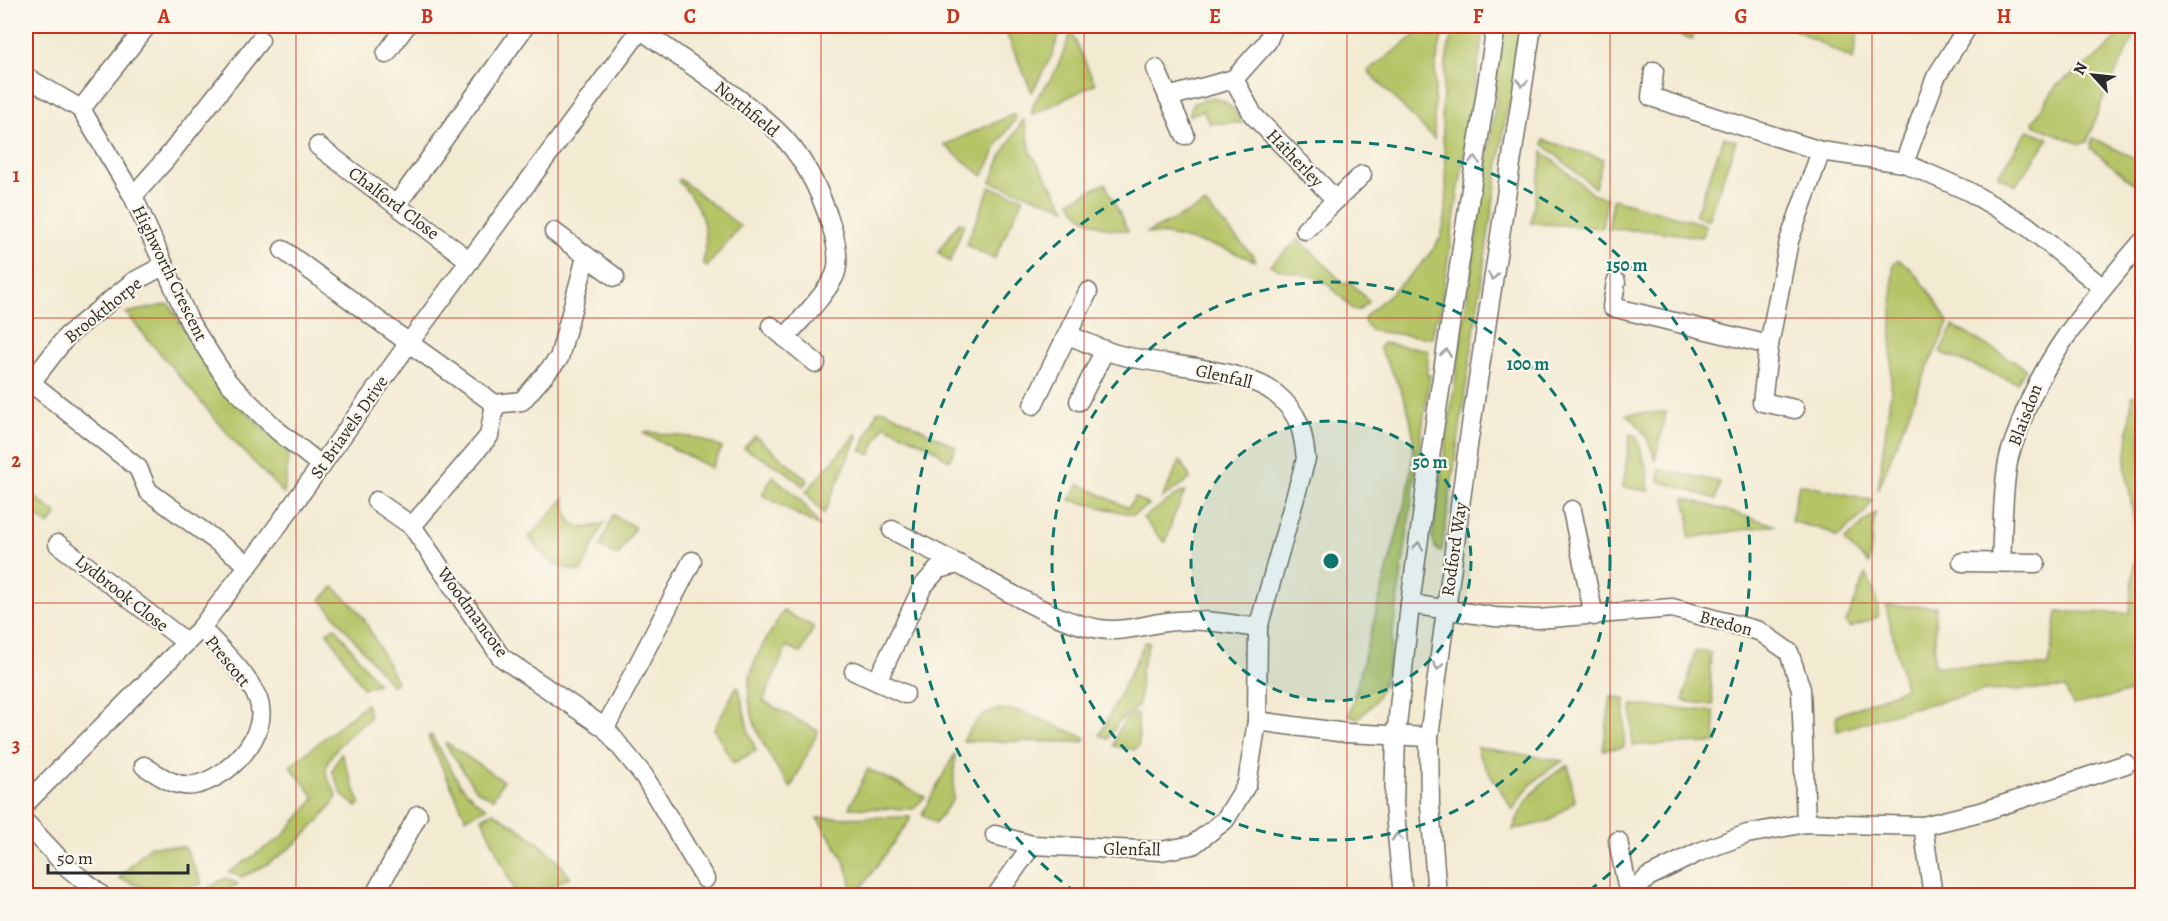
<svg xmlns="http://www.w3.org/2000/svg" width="2168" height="921" font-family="Alegreya,serif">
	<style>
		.green { fill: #b5c466; stroke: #707848; stroke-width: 1.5 }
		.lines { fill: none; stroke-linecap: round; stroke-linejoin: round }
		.minor-casing { stroke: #716e65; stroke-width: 21 }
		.minor { stroke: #fff; stroke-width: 18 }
		.oneway { stroke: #a0a0a0 }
		.grid { fill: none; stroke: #c8321e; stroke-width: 1.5; stroke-opacity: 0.55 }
		.ring { fill: none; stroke: #0f766e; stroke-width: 3; stroke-dasharray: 10 8 }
		.labels { text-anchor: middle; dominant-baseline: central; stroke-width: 4.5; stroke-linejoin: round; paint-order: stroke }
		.street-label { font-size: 18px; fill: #2b2b2b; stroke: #fbf7ec }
		.centre { fill: #0f766e; stroke: #fbf7ec; stroke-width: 3 }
		.ring-label { font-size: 18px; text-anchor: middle; font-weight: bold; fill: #0f766e; stroke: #fbf7ec; stroke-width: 4.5; stroke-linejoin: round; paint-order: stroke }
		.neatline { fill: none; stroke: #c8321e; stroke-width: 2 }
		.grid-label { font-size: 20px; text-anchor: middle; font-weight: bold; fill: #c8321e }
	</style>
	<rect width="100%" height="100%" fill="#fbf7ec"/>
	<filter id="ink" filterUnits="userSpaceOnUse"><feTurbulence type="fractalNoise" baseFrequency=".0167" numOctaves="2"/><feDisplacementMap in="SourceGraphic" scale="12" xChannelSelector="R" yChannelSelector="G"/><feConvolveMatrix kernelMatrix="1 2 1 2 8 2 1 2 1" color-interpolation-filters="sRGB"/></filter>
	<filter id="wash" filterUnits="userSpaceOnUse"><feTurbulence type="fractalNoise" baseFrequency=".008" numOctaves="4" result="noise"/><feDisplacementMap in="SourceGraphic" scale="24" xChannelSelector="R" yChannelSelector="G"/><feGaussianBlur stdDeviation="1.35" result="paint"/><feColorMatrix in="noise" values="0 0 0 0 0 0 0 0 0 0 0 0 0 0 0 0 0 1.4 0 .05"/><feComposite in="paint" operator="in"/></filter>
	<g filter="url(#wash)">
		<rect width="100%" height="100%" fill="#f3ead2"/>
		<g class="green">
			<path d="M1003 26H1061L1053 53 1032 92Z"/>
			<path d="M1428 26H1444L1435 69 1434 139 1368 71Z"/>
			<path d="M1454 26H1484L1439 317 1435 319 1432 338 1372 331 1364 322 1365 317C1388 293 1425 268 1440 238 1454 208 1441 146 1442 111 1443 82 1446 53 1454 26Z"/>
			<path d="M1504 26H1526L1517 82 1506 115 1442 550 1440 551 1436 549 1432 538 1496 100 1497 63Z"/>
			<path d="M1652 26H1696L1692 39Z"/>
			<path d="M1788 26H1859L1853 60Z"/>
			<path d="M2127 26H2139L2101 103 2087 142 2080 144 2034 125 2033 122 2056 86 2102 53Z"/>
			<path d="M1071 32 1095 84 1032 115C1030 100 1048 86 1054 73 1061 60 1066 46 1071 32Z"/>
			<path d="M1213 97C1227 101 1236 110 1242 123H1209L1203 110 1189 116 1193 103Z"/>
			<path d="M1014 114 1016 115V118L998 144 983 176 944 145Z"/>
			<path d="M1023 120 1025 122 1031 153 1066 208 991 182 1002 154Z"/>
			<path d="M2028 130 2049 138 2016 185 1998 176Z"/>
			<path d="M1724 137 1736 141 1708 220 1695 216Z"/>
			<path d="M2093 138 2142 162V190L2090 148Z"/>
			<path d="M1544 140 1603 159 1595 188 1543 144Z"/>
			<path d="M1543 152 1594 195 1607 198 1602 228 1531 223Z"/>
			<path d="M680 179 740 226 707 267 703 263C711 229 701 205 678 181Z"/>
			<path d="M1105 183 1128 231C1105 230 1082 222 1070 201Z"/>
			<path d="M990 187 1023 198 994 259 966 245Z"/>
			<path d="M1613 199 1703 224 1706 226 1701 237 1655 231 1608 229Z"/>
			<path d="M1205 204 1255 258V261L1223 248 1168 235 1147 233Z"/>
			<path d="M959 222 964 224 950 262 938 252Z"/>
			<path d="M1299 239 1345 285 1349 281 1369 301 1360 310H1353C1344 300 1334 287 1321 280 1305 272 1285 275 1270 265Z"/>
			<path d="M1898 260C1916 268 1939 305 1948 323L1919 387 1878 490 1891 389 1893 264Z"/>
			<path d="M169 304 200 355 244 410 289 453 284 494 234 441 126 313Z"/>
			<path d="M1953 326 2026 368 2017 383 1940 352Z"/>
			<path d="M1383 343 1428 350 1427 375H1430L1388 667C1383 688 1376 705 1358 718L1349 716 1409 487C1410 475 1413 462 1413 449 1415 413 1397 379 1379 348Z"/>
			<path d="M2142 393V690L2073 705 2065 688 1986 691 1908 709 1837 731 1836 716 1905 688 1886 606H1936L1934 666H2049L2057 612 2129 613 2137 538 2125 465 2132 396Z"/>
			<path d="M885 410 956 447 949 461 931 447 884 425 870 455 861 450 877 412Z"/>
			<path d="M1666 412 1655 461C1650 441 1643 427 1626 414Z"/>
			<path d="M649 432 698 438 722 448 711 468 643 433Z"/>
			<path d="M856 434 857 437 824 514 806 492Z"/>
			<path d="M1630 434 1636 436 1647 469 1649 491 1623 487Z"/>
			<path d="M755 436 808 480 803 486 785 471 744 448Z"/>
			<path d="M1180 461 1190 477 1189 480 1162 498Z"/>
			<path d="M1659 469 1720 482 1716 499 1659 481Z"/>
			<path d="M773 476 801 500 820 527 762 495Z"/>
			<path d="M1079 484 1128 508 1135 497 1149 505 1133 515 1070 500Z"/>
			<path d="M1799 484 1872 500 1864 514 1837 537 1827 531 1791 521Z"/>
			<path d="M26 490 57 514 49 525 26 508Z"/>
			<path d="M1185 492 1173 518 1166 542 1163 541 1143 518 1180 493Z"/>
			<path d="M565 498C566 526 578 534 604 523L581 572C552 566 546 561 529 537Z"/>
			<path d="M1684 498 1775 525 1689 538V513Z"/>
			<path d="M1875 513 1869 564 1844 541Z"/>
			<path d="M613 515 635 527 618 556 600 547Z"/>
			<path d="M1866 574C1873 588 1879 602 1878 617L1849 628 1846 622Z"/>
			<path d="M334 587 356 608 365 621 397 682 392 686 321 599Z"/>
			<path d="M783 611 814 627 801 653 787 646 763 701 818 731 791 788C769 758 740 712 751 673 757 651 772 631 783 611Z"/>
			<path d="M335 627 378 684 363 688 327 632Z"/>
			<path d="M1145 642H1149L1141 670 1140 698 1138 706 1118 722 1108 739 1100 735Z"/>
			<path d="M1695 651 1711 653 1710 669 1713 705 1683 701Z"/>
			<path d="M737 686 739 688 748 729 756 751 733 763 714 729Z"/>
			<path d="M1611 697 1625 698 1624 747 1603 750Z"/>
			<path d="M366 704 370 716 367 721C354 730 320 758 327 776 329 783 335 789 337 797 314 831 279 862 241 877L229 872 282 837 315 798 290 766Z"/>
			<path d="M1632 705 1714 711 1716 743 1632 745Z"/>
			<path d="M1000 709 1020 711 1086 738 1083 742 963 741C974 722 978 714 1000 709Z"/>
			<path d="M1132 714H1137L1138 717 1139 745 1135 750 1114 746C1115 735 1122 721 1132 714Z"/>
			<path d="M431 735 460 784 475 800 487 808 466 818 428 737Z"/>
			<path d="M447 743 503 781 493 799 476 790 445 744Z"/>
			<path d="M1477 747 1563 761C1540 773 1526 787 1513 810L1480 758Z"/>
			<path d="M341 753 360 803 357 807 343 796 332 771Z"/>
			<path d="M955 753 953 800 935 823 922 814Z"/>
			<path d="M1568 765 1575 801 1549 821 1513 830C1523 799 1540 782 1568 765Z"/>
			<path d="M868 769 925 797 913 809 849 808Z"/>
			<path d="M493 812C522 830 551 848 570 877L534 895H516L482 818Z"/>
			<path d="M910 817V820L856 895H852C853 867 832 840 817 818Z"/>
			<path d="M150 846 185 847 202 884C169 893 150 892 119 878Z"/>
			<path d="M225 878 238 884 220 895H196Z"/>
		</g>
	</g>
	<g filter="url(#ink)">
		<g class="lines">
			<g class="minor-casing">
				<g id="minor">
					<path d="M640 29C685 62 735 92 776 130 804 156 821 192 832 228 836 242 841 263 834 277 823 298 800 320 785 338"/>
					<path d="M386 54 406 26"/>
					<path d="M1156 69 1185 135"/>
					<path d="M1654 71 1651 97 1821 151 1904 163 1968 191 2026 225 2103 288"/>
					<path d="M26 77 81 109 133 196 190 323 228 382 278 431 322 466"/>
					<path d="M1234 79 1253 115 1336 200 1305 230"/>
					<path d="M1168 97 1234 79 1267 42 1274 26"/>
					<path d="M81 109 146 27"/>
					<path d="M318 146 470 261"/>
					<path d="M1904 163 1936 77 1968 26"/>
					<path d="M133 196 166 159 260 40"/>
					<path d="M1336 200 1362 175"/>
					<path d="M397 204 525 26"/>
					<path d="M554 232 615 277"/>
					<path d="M283 250 409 343 495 404 489 436 412 526"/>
					<path d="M1616 282 1612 307 1769 345"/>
					<path d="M771 326 816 363"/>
					<path d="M30 382 138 468 148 491 249 565"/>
					<path d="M26 389 67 336 133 282 163 266"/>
					<path d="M1079 401 1105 350"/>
					<path d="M495 404 522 401 559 358 586 257"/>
					<path d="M1033 405 1088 292"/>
					<path d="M1795 409 1762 402 1769 345 1789 241 1821 151"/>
					<path d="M376 501 412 526 501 657 605 728 644 776 705 879"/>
					<path d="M1572 510 1594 616"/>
					<path d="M892 530 958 564"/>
					<path d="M58 544 186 642"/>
					<path d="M1962 562 2036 563"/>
					<path d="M2001 562C2003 529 2002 494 2008 462 2010 451 2014 441 2018 431 2042 356 2092 301 2142 242"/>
					<path d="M1410 604 1495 617 1538 619 1672 608 1759 631 1789 652 1801 689 1806 823"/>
					<path d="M854 671 905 694"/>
					<path d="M877 681 923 586 938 569 958 564C1001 587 1065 630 1113 630 1134 630 1155 622 1176 621 1204 619 1231 624 1258 628"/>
					<path d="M1257 721 1346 733 1429 737"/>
					<path d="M605 728 692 561"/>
					<path d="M144 766C159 775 175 788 194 785 226 780 272 735 258 699 246 672 221 650 201 628"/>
					<path d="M26 803 201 628 264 545 409 343 643 26"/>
					<path d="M26 823 66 866 102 896"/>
					<path d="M1923 826 1933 896"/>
					<path d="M995 835 1032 845 1161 851 1193 845 1225 820 1247 784 1257 721 1258 628 1306 459C1303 431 1300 414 1276 394 1244 367 1158 366 1116 354 1099 349 1084 341 1068 335"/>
					<path d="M1618 841 1629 896"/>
					<path d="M374 896 418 815"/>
					<path d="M996 896 1032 845"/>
					<path d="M1403 896 1394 804 1396 736 1410 604 1433 436 1496 26"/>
					<path d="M1437 896 1430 805 1429 737 1469 439 1532 26"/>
					<path d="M1630 896 1648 877 1699 852 1747 834 1806 823 1923 826 1984 811 2126 764"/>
				</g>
			</g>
			<use href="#minor" class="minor"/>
		</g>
		<defs><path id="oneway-chevron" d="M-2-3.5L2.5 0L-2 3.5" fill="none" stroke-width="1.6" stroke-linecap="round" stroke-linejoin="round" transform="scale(1.5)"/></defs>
		<g class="oneway">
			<use href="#oneway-chevron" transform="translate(1522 83) rotate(98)"/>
			<use href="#oneway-chevron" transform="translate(1475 160) rotate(-81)"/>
			<use href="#oneway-chevron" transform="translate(1493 276) rotate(98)"/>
			<use href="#oneway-chevron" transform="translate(1446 353) rotate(-81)"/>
			<use href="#oneway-chevron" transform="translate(1418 546) rotate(-82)"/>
			<use href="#oneway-chevron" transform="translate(1438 666) rotate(97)"/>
			<use href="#oneway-chevron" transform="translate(1397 837) rotate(-95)"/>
		</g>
	</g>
	<path class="grid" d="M296 26V896M558 26V896M821 26V896M1084 26V896M1347 26V896M1610 26V896M1872 26V896M26 318H2142M26 603H2142"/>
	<circle cx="1331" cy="561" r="140" fill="#0f766e" fill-opacity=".12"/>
	<g class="ring">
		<circle cx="1331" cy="561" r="140"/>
		<circle cx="1331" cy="561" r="279"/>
		<path d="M1076 893A419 419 0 1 1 1586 893"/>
	</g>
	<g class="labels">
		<g class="street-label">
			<text transform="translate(747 109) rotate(39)">Northfield</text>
			<text transform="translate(1295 158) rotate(46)">Hatherley</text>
			<text transform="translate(394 203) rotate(37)">Chalford Close</text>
			<text transform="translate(170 273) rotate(64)">Highworth Crescent</text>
			<text transform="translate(103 310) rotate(-39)">Brookthorpe</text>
			<text transform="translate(1224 376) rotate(13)">Glenfall</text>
			<text transform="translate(2025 415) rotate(-69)">Blaisdon</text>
			<text transform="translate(349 427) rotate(-55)">St Briavels Drive</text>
			<text transform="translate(1454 549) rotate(-82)">Rodford Way</text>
			<text transform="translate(122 593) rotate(38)">Lydbrook Close</text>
			<text transform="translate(473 612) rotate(54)">Woodmancote</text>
			<text transform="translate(1726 623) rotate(15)">Bredon</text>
			<text transform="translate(228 661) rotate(51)">Prescott</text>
			<text transform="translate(1132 849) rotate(1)">Glenfall</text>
		</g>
	</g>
	<circle cx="1331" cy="561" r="9" class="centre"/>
	<g class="ring-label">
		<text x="1627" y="271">150 m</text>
		<text x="1528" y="370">100 m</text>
		<text x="1430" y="468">50 m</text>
	</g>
	<rect width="2168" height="921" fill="none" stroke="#fbf7ec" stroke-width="66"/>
	<g transform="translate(2093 75) rotate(297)" stroke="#fbf7ec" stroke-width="4.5" paint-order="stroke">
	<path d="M0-4.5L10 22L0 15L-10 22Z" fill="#2b2b2b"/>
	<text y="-9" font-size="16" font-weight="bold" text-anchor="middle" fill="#2b2b2b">N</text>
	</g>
	<path d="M48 864v9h140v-9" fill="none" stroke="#2b2b2b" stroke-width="3"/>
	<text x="57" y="864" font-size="18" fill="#2b2b2b" stroke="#fbf7ec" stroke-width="4.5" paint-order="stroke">50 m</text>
	<rect x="33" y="33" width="2102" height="855" class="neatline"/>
	<g class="grid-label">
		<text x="164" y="23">A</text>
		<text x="427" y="23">B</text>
		<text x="690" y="23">C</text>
		<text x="953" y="23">D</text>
		<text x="1215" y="23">E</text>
		<text x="1478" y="23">F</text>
		<text x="1741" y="23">G</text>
		<text x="2004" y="23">H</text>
		<text x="16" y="182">1</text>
		<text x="16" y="467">2</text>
		<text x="16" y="752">3</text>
	</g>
</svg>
